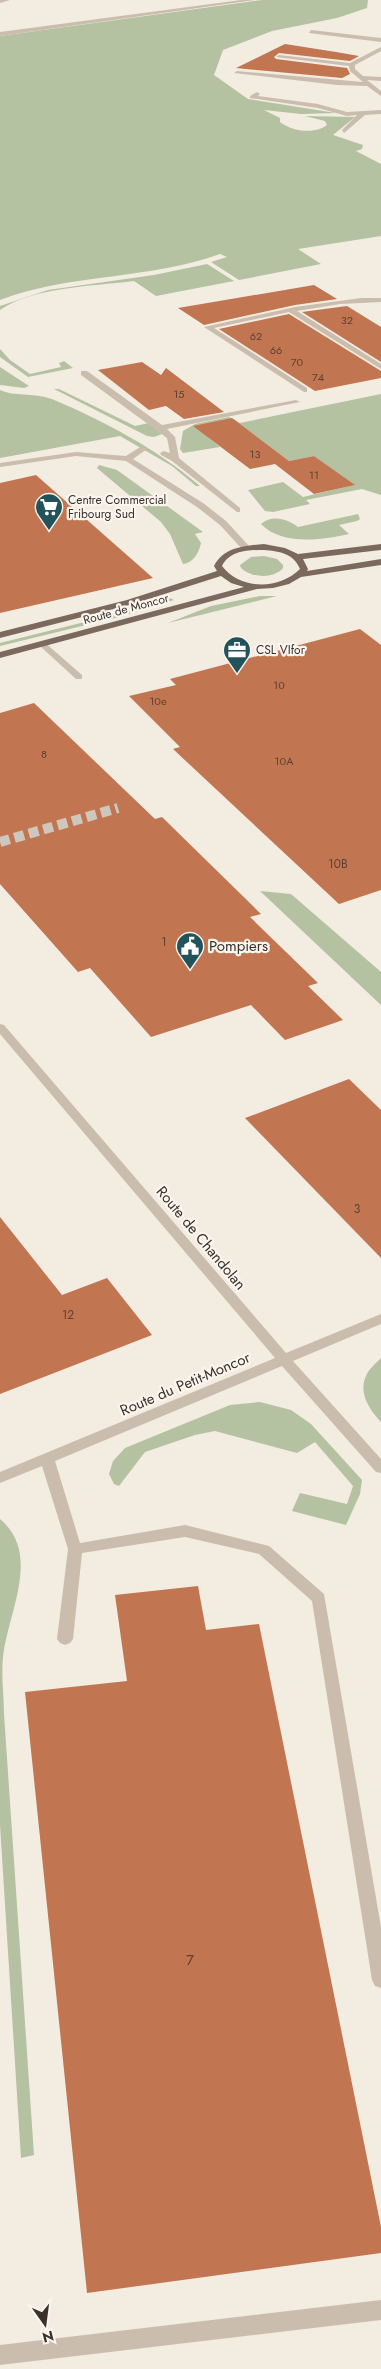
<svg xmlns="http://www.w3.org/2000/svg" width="381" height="2369" font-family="Jost,sans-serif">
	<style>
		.green { fill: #b4c2a1 }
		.building { fill: #c17551 }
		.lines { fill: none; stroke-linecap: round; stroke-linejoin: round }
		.minor-tunnel { stroke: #cec7bd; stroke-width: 10; stroke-dasharray: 10 5; stroke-linecap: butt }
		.minor { fill: #cbbdad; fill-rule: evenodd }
		.major { fill: #7b695d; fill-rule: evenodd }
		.labels { text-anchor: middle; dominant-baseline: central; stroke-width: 4.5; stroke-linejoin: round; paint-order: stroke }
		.far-number-label { font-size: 11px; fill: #5c4234 }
		.far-poi-label { font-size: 12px; fill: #3a312b; stroke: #faf5ee; text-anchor: start }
		.far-street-label { font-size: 12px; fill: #3a312b; stroke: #faf5ee }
		.number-label { font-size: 12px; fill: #5c4234 }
		.poi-label { font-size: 15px; fill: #3a312b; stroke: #faf5ee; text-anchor: start }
		.street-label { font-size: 15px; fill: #3a312b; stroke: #faf5ee }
		.near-number-label { font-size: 15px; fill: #5c4234 }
	</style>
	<rect width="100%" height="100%" fill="#f3ece1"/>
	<g class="green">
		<path d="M262 0H368L367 8 337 18 272 31 223 50 214 75 248 99 336 113 301 114 264 110 280 118V122C292 131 313 135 327 125L325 121 305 116 355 117 333 135 363 145 362 149 356 151 381 164V236L298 249 321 264 239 280 211 262 227 257 220 254C149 280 71 273 0 300V36Z"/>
		<path d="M207 264 234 281 156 296 134 281C95 286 33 287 0 310V306L48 290 154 275Z"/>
		<path d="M0 349 10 360 30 374 61 367 59 363 64 361 73 368 28 377 0 357Z"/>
		<path d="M0 367 29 386 24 388 0 385Z"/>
		<path d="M54 389H59L135 426 149 423 162 434 154 437 147 436Z"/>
		<path d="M0 390C14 397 33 392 52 399 104 421 157 449 200 486H196L172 466 120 436 0 458Z"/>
		<path d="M381 394V495L362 489 306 500 310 504 273 512 265 511 248 490 283 482 303 497 354 485 314 456 289 461 248 430 209 438 220 447 183 453 180 449 183 431 195 424 229 417 240 423Z"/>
		<path d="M99 465 117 470 203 532 195 534 201 543C199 553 193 563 183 564L170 534 161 522 97 468Z"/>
		<path d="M358 514 360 519 357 521 339 525 349 534C323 540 282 546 261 524 272 514 288 519 298 527Z"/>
		<path d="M264 556 277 559 283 565V568C274 579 251 578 241 568L240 565 251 557Z"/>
		<path d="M260 596H277L168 623 211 606Z"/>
		<path d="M170 598 174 600 119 617 0 646V643L117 614Z"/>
		<path d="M260 891 291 894 381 972V1005Z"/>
		<path d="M381 1358V1422C370 1410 358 1393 366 1376 368 1370 376 1363 381 1358Z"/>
		<path d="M260 1402 291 1410 311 1424 362 1480 360 1494 346 1525 292 1511 300 1493 347 1504 353 1486 315 1442 297 1453 215 1431 195 1435 145 1452 119 1486 114 1484 109 1474 113 1461 125 1448 230 1405Z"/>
		<path d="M0 1519C42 1554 8 1612 3 1657 1 1675 4 1696 4 1714L34 2155 21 2158 0 1825Z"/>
	</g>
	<g class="building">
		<path d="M285 44 336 52 359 56 350 61 279 53 274 57 276 59 347 68 350 74 342 78 236 68Z"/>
		<path d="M314 285 337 299 295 305 204 325 178 308Z"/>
		<path d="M347 306 381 327V362L302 312Z"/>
		<path d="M289 314 381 371V378L315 391 219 329Z"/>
		<path d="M142 362 161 375 166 368 224 412 184 419 166 406 149 410 98 370Z"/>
		<path d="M232 418 289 461 314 456 355 485 314 494 275 464 250 469 193 426Z"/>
		<path d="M36 475 153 578 0 613V483Z"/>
		<path d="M360 629 381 645V890L339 904 173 749 180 747 129 696 176 685 170 679Z"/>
		<path d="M34 703 155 819 162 817 261 914 250 917 318 983 308 986 343 1020 285 1040 251 1005 151 1037 90 968 78 972 0 884V713Z"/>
		<path d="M349 1079 381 1110V1258L245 1118Z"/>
		<path d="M0 1217 62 1295 107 1278 152 1335 0 1394Z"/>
		<path d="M198 1586 206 1630 259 1624 381 2227V2253L87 2293 25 1692 127 1681 115 1595Z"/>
	</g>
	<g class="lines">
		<path class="minor-tunnel" d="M0 842 118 808"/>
		<g class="minor">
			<path d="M0 0H10L0 3Z"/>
			<path d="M241 0H255L0 36V32Z"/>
			<path d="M311 30 381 38V42L309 33Z"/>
			<path d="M381 47V51L355 65V69L363 76 381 77V81L367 80 381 91V96L367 86 337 85 234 73 237 71 363 82 350 71 349 66 276 57 279 55 350 63Z"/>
			<path d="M257 92 260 94 258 96 318 104 347 112 381 110V114L365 115 344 133 342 130 357 115 347 116 318 108 250 98V96Z"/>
			<path d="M361 298H381V302L340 304 297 311 381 364V369L289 312 214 328 307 388V392H304L204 327 295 307Z"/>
			<path d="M81 371H87L162 425 296 400 300 402 167 429 175 437 179 458 240 508V512H237L172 461 161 455 160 453 164 451 170 453 167 438 81 375Z"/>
			<path d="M140 447 147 449 133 459 203 503 226 521 249 546V550H243L220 525 197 507 126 461 76 456 0 467V463L76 452 126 456Z"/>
			<path d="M43 641 82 675V679H76L40 646 38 644Z"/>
			<path d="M0 1024 4 1025 286 1353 381 1314V1324L293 1361 381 1459V1473L376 1472 282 1366 55 1461 80 1543 185 1525 269 1546 324 1594 381 1927V1988L375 1986 372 1980 312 1601 259 1554 185 1537 82 1553 73 1639 70 1643 65 1645 60 1643 57 1639 68 1549 42 1466 0 1483V1472L275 1358 0 1034Z"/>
			<path d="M381 2300V2320L0 2365V2345Z"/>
		</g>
		<path class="major" d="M264 544 285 548 298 554 381 544V550L303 559 308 569 307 571 381 559V565L301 577 289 584 273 588 257 589 0 658V652L244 587 231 583 221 576 133 604 0 638V632L127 600 217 571 214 566C224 547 244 546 264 544ZM264 550C278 551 294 553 300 569 279 590 240 590 222 566 230 550 249 550 264 550Z"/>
	</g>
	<defs>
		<g id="supermarket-pin" transform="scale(1.4375)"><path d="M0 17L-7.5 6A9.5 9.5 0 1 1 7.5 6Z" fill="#22525a" stroke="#faf5ee"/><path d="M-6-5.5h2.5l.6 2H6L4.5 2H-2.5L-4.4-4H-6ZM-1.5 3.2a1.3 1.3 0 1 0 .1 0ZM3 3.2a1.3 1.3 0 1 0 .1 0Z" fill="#fff"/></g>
		<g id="office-pin" transform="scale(1.4375)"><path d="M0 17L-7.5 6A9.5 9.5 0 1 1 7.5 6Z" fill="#22525a" stroke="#faf5ee"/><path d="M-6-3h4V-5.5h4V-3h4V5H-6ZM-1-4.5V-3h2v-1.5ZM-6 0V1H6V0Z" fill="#fff"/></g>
		<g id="civic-pin" transform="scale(1.4375)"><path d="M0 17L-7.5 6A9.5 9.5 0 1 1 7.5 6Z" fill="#22525a" stroke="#faf5ee"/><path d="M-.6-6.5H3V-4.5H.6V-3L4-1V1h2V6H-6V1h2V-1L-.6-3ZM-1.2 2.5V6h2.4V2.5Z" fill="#fff"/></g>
	</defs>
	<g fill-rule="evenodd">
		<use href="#supermarket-pin" x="49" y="507"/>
		<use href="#office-pin" x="237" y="650"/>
		<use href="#civic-pin" x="190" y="946"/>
	</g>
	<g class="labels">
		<g class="far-number-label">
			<text x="347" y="320">32</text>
			<text x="256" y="336">62</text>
			<text x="276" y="350">66</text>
			<text x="297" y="362">70</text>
			<text x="318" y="377">74</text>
			<text x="179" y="394">15</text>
			<text x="255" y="454">13</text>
			<text x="314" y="475">11</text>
			<text x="279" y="685">10</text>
			<text x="158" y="701">10e</text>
			<text x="44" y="754">8</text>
			<text x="284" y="761">10A</text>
		</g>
		<g class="far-poi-label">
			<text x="68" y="500">Centre Commercial<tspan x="68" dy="14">Fribourg Sud</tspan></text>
			<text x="256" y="650">CSL VIfor</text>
		</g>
		<g class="far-street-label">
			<text transform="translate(126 609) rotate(-15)">Route de Moncor</text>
		</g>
		<g class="number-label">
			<text x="338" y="864">10B</text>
			<text x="164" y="942">1</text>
			<text x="357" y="1209">3</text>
			<text x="68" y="1315">12</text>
		</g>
		<g class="poi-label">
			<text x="209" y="946">Pompiers</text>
		</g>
		<g class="street-label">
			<text transform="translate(201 1238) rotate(50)">Route de Chandolan</text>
			<text transform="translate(185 1384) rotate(-23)">Route du Petit-Moncor</text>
		</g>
		<g class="near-number-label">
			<text x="190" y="1960">7</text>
		</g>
	</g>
	<g transform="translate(45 2324) rotate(166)" stroke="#faf5ee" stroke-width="4" paint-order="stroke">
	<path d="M0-4L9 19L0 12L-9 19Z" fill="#3a312b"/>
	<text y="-8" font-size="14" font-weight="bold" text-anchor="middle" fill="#3a312b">N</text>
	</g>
</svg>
